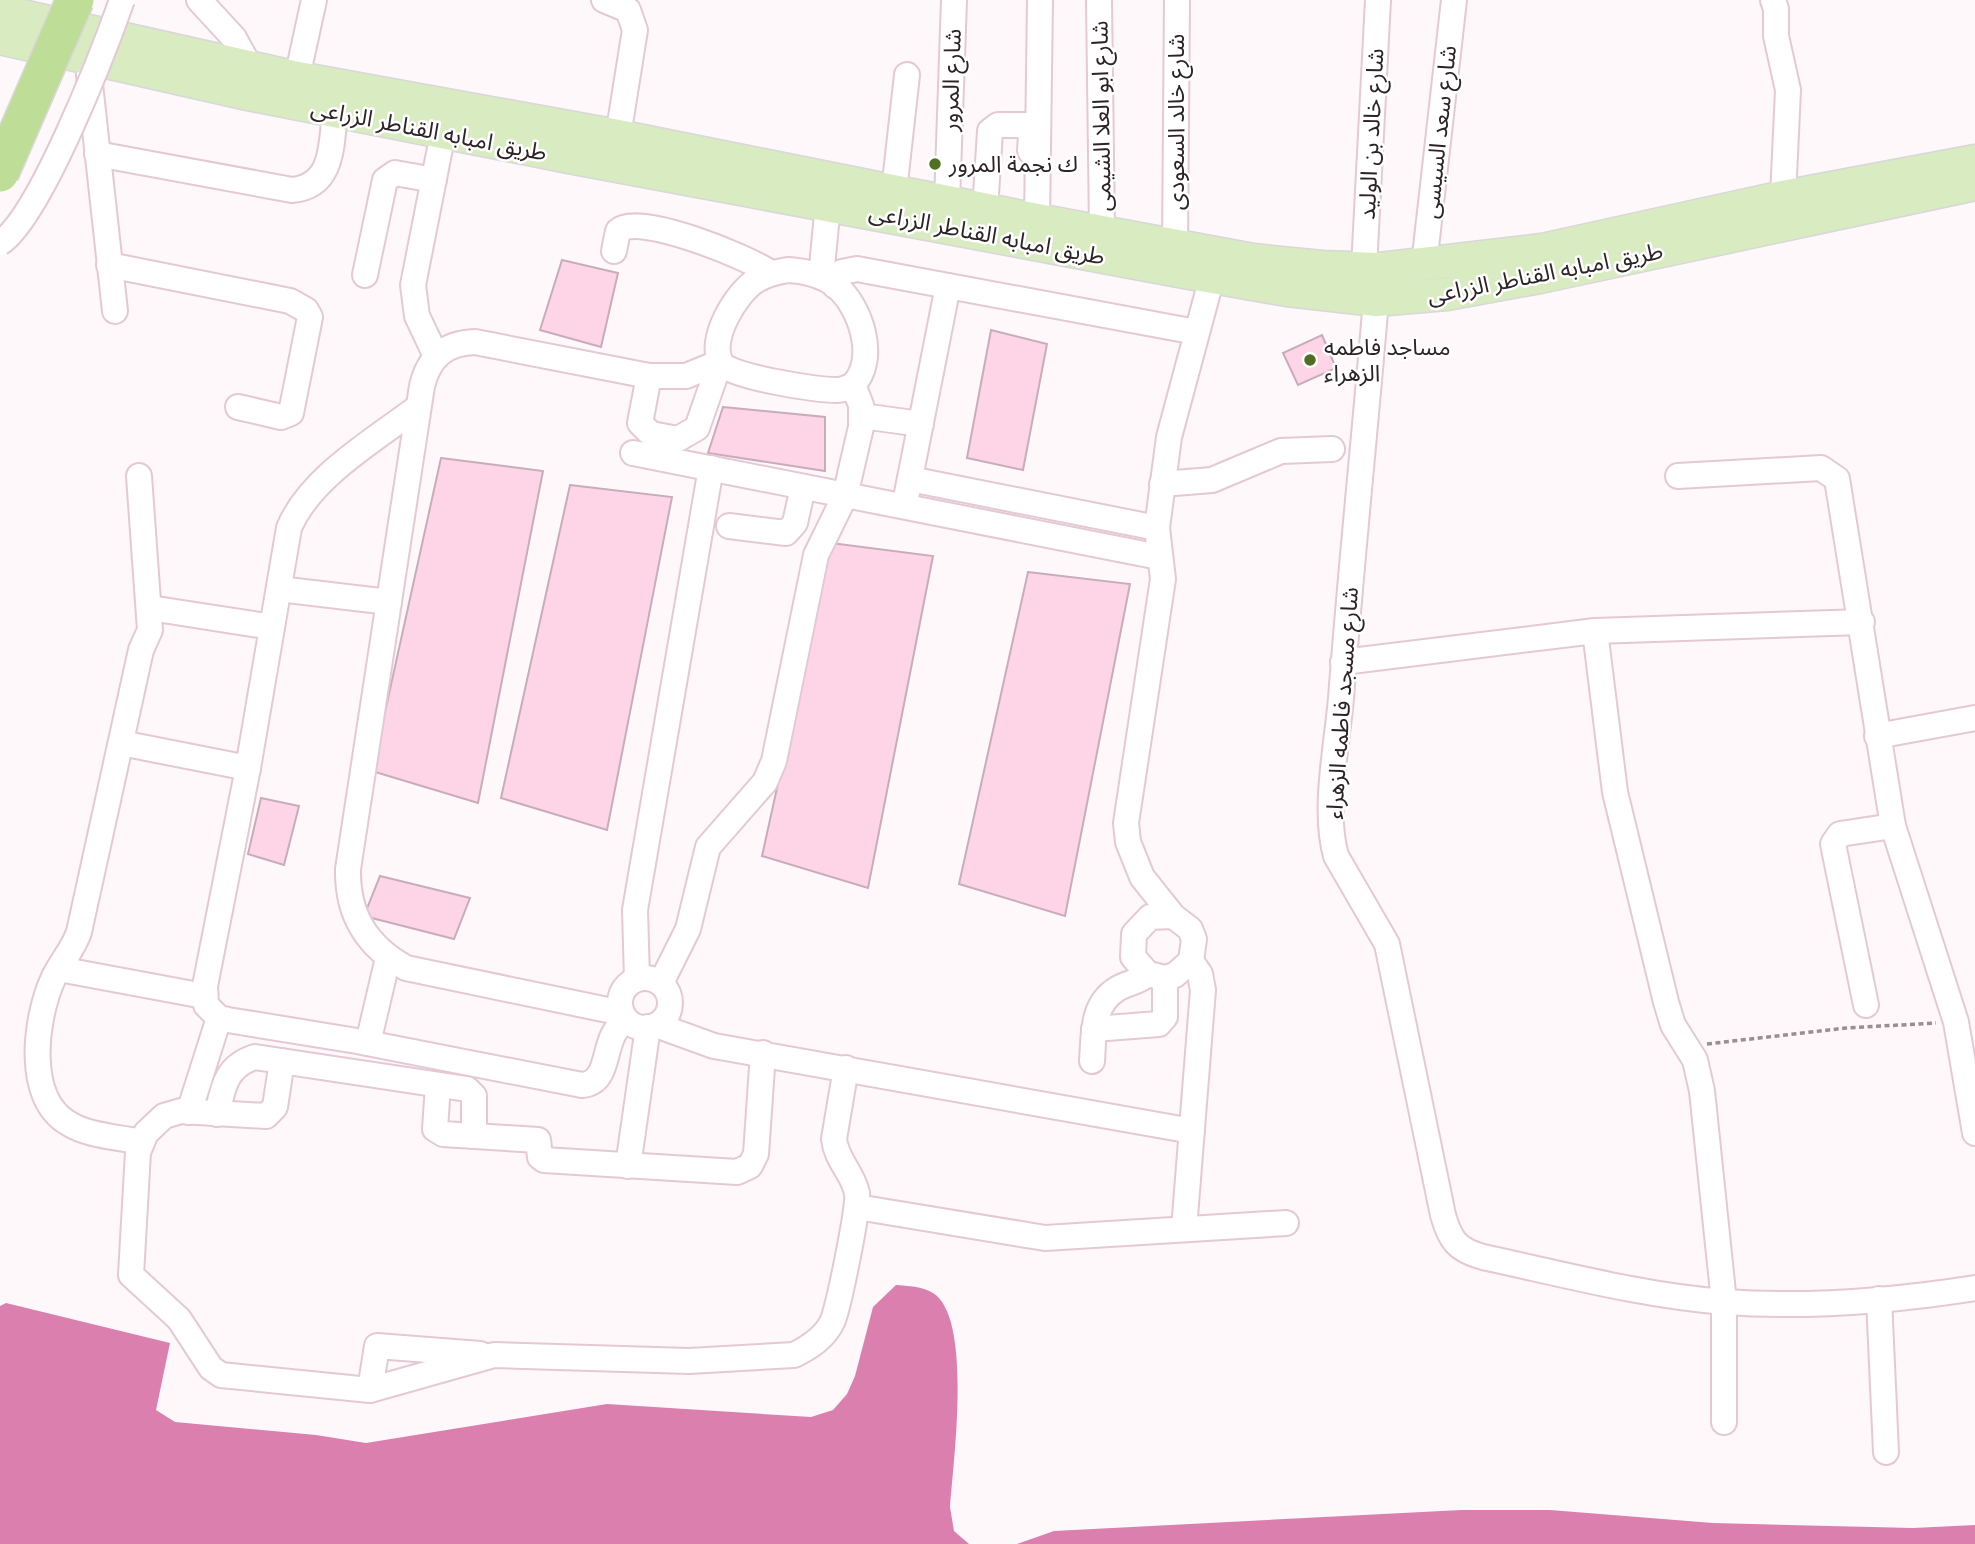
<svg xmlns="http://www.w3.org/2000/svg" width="1975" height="1544" font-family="'Fira Sans Condensed','Noto Sans Arabic',sans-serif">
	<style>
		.water { fill: #db80ae }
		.building { fill: #fdd5e7; stroke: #c8adb9; stroke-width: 2 }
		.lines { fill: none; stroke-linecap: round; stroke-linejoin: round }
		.minor-casing { stroke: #e4c9d5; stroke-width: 28 }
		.major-casing { stroke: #d9d7d8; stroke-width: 35 }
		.path { stroke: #978f92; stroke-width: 3.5; stroke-dasharray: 5 3.5; stroke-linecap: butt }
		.minor { stroke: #fff; stroke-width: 24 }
		.major { stroke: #d8ebc1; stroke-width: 32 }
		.minor-bridge-casing { stroke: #e4c9d5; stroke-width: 28; stroke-linecap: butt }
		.highway-bridge-casing { stroke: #d9d7d8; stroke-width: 40; stroke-linecap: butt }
		.minor-bridge { stroke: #fff; stroke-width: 24 }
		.highway-bridge { stroke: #bede97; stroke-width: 37 }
		.poi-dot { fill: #516f24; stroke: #fff; stroke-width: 2.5 }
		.labels { text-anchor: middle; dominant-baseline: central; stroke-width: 5; stroke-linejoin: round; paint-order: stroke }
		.street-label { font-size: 23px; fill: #2d2327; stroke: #fff }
		.poi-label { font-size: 23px; fill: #2d2327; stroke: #fff; text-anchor: start }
	</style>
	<rect width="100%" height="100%" fill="#fef8fb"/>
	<g class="water">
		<path d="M896 1285C908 1286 922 1286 933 1293 973 1318 953 1463 950 1507L954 1531 969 1544H0V1306L6 1303 170 1343 156 1410 175 1422 316 1435 366 1443 607 1404 811 1417 833 1410 847 1394 855 1376 873 1307Z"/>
		<path d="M1461 1510H1550L1713 1523 1913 1528 1975 1525V1544H1017L1054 1531Z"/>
	</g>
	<g class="building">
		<path d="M562 260 618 273 601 347 540 330Z"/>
		<path d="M991 330 1047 344 1023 470 967 458Z"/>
		<path d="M1322 335 1336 368 1298 385 1283 353Z"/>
		<path d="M723 407 825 417V471L708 453Z"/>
		<path d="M441 458 543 471 478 803 372 771Z"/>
		<path d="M570 485 672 497 607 830 501 798Z"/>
		<path d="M831 543 933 556 868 888 762 856Z"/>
		<path d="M1028 572 1130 584 1065 916 959 884Z"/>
		<path d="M261 798 299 806 284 865 248 854Z"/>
		<path d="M380 876 470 898 454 939 364 916Z"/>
	</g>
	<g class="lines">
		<g class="minor-casing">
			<g id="minor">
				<path d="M199 0 234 38 250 67"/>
				<path d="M604 0 628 10 635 30 618 136"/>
				<path d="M1099 0 1102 231"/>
				<path d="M1773 0 1776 9V36L1788 90 1783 197"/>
				<path d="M89 75 115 311"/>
				<path d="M293 96 314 0"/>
				<path d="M97 154 292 190C334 186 331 145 335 112"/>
				<path d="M894 191 907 75"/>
				<path d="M947 202 954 0"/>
				<path d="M985 210 990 131 998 125H1024L1031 134 1030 151"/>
				<path d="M1037 220 1040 0"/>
				<path d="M1175 245 1177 0"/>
				<path d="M614 251 618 231C637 211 749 258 771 273"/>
				<path d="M109 265 290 301 306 310 310 317 291 413 281 417 238 407"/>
				<path d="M1424 265 1454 0"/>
				<path d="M1364 268 1378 0"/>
				<path d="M788 270C805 271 821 274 835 285 861 306 878 359 853 385 847 388 843 390 837 390 818 390 731 377 722 364 706 342 737 291 757 280 766 274 777 272 788 270Z"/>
				<path d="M365 275 385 180 395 173 434 180"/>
				<path d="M821 277 828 204"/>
				<path d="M835 286 842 272 857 269 1196 332"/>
				<path d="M1376 300C1365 433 1351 565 1341 698 1337 746 1323 810 1336 856L1387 944 1443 1215C1450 1240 1457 1250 1483 1257 1562 1274 1644 1296 1725 1302 1809 1308 1892 1301 1975 1288"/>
				<path d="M436 356 417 316 413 285 443 133"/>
				<path d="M649 376 640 423 651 434 678 439 697 428 720 362"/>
				<path d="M418 407C375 440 310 477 289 528L248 768 205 986 206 1005 219 1018 228 1020 357 1041 582 1085C614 1082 599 1037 626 1020"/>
				<path d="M862 416 921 424"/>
				<path d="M633 453 1159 557"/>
				<path d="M139 476 150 630 141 650 79 932C73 950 60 963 53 979 35 1019 25 1098 68 1123 88 1136 118 1137 141 1142"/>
				<path d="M1678 476 1821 468 1837 479 1893 826 1956 1022 1975 1133"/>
				<path d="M910 479 1157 528"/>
				<path d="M1162 484 1212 480 1281 451 1332 449"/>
				<path d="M907 493 948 286"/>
				<path d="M729 526 786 533 795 523 803 487"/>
				<path d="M279 589 389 602"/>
				<path d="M150 608 272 627"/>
				<path d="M1595 631 1615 792 1666 1002 1673 1025 1695 1060 1702 1091 1724 1302V1422"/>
				<path d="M1343 662 1595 631 1862 622"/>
				<path d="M1877 736 1975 718"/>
				<path d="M121 743 248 768"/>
				<path d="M1173 916 1150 917 1134 934 1133 957 1148 974 1165 978 1175 975 1191 961 1194 939 1190 929 1173 916 1142 877 1128 842 1126 823 1163 579 1157 528 1169 437 1212 277"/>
				<path d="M59 969 204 996"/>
				<circle cx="645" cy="1003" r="25"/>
				<path d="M637 979 635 910 711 468"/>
				<path d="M661 983 688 929 708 847 765 782 774 761 816 555 845 496 861 427V405L853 385"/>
				<path d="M1866 1005 1833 844 1840 834 1893 826"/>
				<path d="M622 1013 406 968C366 946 347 914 348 869L422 386C429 357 445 343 475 342L649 376H686L720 362"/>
				<path d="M656 1025 714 1046 1192 1131"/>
				<path d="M1094 1029 1159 1024 1165 1017V978"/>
				<path d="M368 1043 388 958"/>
				<path d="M282 1061 275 1107 266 1116 181 1111 164 1116 146 1133 138 1152 131 1275 179 1319 211 1368 221 1375 370 1390 494 1355 689 1361 794 1355C810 1347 826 1337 833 1320 839 1304 859 1208 857 1193 853 1173 836 1160 834 1139L846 1068"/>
				<path d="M1092 1061C1094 1035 1091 1005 1117 989 1127 983 1139 982 1148 974"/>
				<path d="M438 1085 435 1129 443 1134 538 1140 540 1157 544 1160 737 1172 750 1166 756 1154 763 1053"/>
				<path d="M189 1112 219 1018"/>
				<path d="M217 1114C223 1087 226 1066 255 1057L467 1089 474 1096V1136"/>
				<path d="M628 1166 648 1027"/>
				<path d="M857 1207 1045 1238 1286 1223"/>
				<path d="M1184 1229 1203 990 1200 974 1191 961"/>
				<path d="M1879 1299 1886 1452"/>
				<path d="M370 1390 377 1346 480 1354"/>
			</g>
		</g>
		<g class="major-casing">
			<g id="major">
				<path d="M0 11 298 78 618 136 1037 220 1253 260 1322 267 1380 269 1542 250 1783 197 1975 161"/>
				<path d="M0 38 243 93 569 157 1184 272 1287 290 1376 300 1447 294 1540 277 1975 184"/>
			</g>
		</g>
		<path class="path" d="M1707 1044 1846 1028 1936 1023"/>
		<use href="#minor" class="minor"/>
		<use href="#major" class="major"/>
		<g class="minor-bridge-casing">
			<path id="minor-bridge" d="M0 243C40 217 104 51 122 0"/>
		</g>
		<g class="highway-bridge-casing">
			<path id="highway-bridge" d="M0 173 75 0"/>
		</g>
		<use href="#minor-bridge" class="minor-bridge"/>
		<use href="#highway-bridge" class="highway-bridge"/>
	</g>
	<g class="poi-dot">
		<circle cx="935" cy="164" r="7"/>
		<circle cx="1310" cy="360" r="7"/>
	</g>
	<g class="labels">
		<g class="street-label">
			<text transform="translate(951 80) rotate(-88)">شارع المرور</text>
			<text transform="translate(1101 116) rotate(-91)">شارع ابو العلا الشيمى</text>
			<text transform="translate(1176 122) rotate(-90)">شارع خالد السعودى</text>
			<text transform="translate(429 130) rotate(11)">طريق امبابه القناطر الزراعى</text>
			<text transform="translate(1439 132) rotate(-84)">شارع سعد السيسى</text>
			<text transform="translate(1371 134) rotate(-87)">شارع خالد بن الوليد</text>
			<text transform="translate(987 234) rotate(11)">طريق امبابه القناطر الزراعى</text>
			<text transform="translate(1545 273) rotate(-11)">طريق امبابه القناطر الزراعى</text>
			<text transform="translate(1342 703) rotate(-86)">شارع مسجد فاطمه الزهراء</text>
		</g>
		<g class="poi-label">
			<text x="949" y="164">ك نجمة المرور</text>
			<text x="1324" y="347">مساجد فاطمه<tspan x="1324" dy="26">الزهراء</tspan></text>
		</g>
	</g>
</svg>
